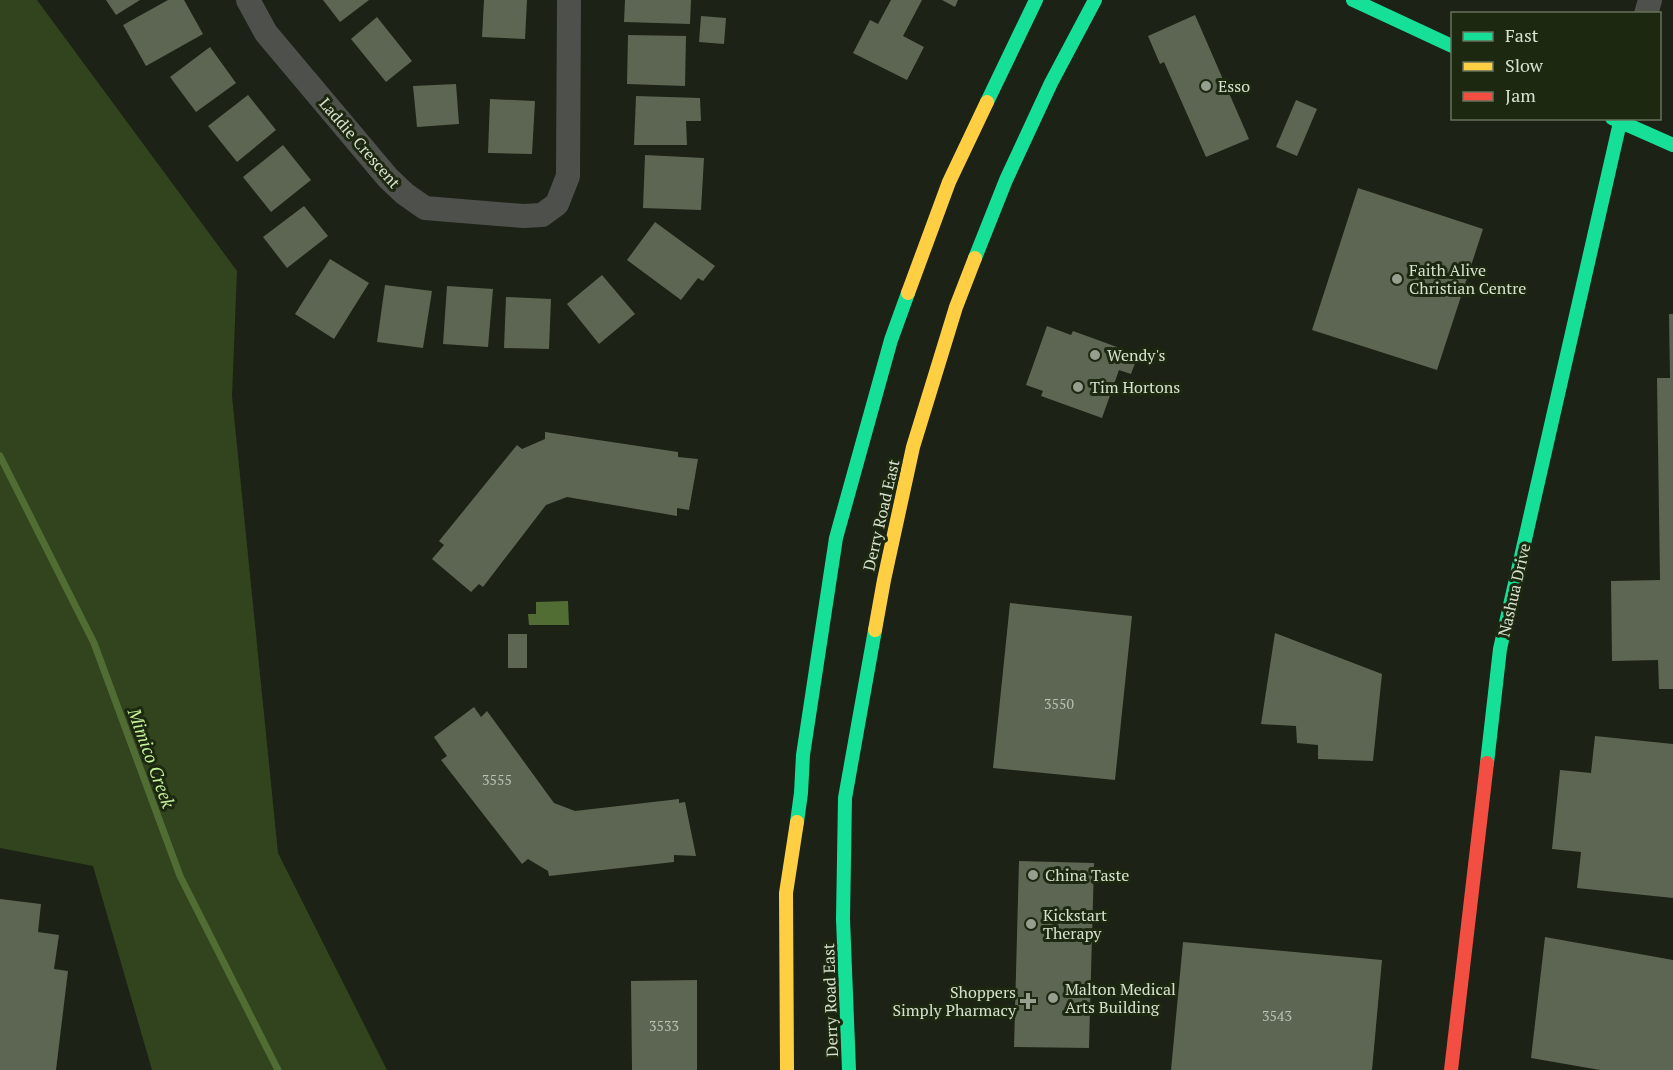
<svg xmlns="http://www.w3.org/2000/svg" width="1673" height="1070" font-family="'PT Serif',serif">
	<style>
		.green { fill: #31441d }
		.water { fill: #516d33 }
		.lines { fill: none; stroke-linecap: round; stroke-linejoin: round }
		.stream { stroke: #516d33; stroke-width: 7 }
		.building { fill: #5c6653 }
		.street { stroke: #4e514b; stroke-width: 24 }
		.fast { stroke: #16e098; stroke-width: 14 }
		.slow { stroke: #ffcf43; stroke-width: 14 }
		.jam { stroke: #f24e42; stroke-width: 14 }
		.poi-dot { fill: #969e8f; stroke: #1c280f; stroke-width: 2 }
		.labels { text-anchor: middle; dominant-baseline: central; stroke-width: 6; stroke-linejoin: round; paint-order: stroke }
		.number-label { font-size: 14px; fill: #b9c2b1 }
		.poi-label { font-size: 16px; fill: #d8e0d0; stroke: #1c280f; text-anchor: start }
		.street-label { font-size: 16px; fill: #d8e0d0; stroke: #1c280f }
		.water-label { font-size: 18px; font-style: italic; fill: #c5f399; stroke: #1c280f }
	</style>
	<rect width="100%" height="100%" fill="#1c2215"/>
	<path class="green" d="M0 0H37L237 271 232 396 278 853 387 1070H152L93 866 0 848Z"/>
	<path class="water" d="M568 601 569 625H529L528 614H536V602Z"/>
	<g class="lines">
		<path class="stream" d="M0 456 94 643 180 876 278 1070"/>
	</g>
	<g class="building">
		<path d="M106 0H140L116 15Z"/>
		<path d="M168 0H184L203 34 146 66 123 25Z"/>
		<path d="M323 0H369L340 22Z"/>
		<path d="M484 0H527L525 39 482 37Z"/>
		<path d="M625 0H691L690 24 624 22Z"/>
		<path d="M891 0H922L903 36 924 47 907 80 853 53 870 20 878 24Z"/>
		<path d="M942 0H958L955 7Z"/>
		<path d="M1195 15 1249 139 1206 157 1164 62 1160 64 1148 36Z"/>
		<path d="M701 16 726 18 724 44 699 42Z"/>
		<path d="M377 17 412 61 386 82 351 39Z"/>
		<path d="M628 35 686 36 685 86 627 84Z"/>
		<path d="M210 47 236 83 196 112 170 77Z"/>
		<path d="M456 84 459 124 417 127 413 86Z"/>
		<path d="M248 95 276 130 237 162 208 126Z"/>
		<path d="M636 96 700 98 701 121H686L687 145H634Z"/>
		<path d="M490 99 535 101 532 154 488 153Z"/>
		<path d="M1296 100 1317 109 1297 156 1276 147Z"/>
		<path d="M283 145 311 180 271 212 243 177Z"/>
		<path d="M645 155 704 158 701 210 643 208Z"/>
		<path d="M1358 188 1483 229 1437 370 1312 330Z"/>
		<path d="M304 206 328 236 287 268 263 237Z"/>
		<path d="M655 222 715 266 703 281 698 278 681 300 627 260Z"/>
		<path d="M330 259 369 283 334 339 295 314Z"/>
		<path d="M602 275 635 314 599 344 567 304Z"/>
		<path d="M385 285 432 291 423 348 377 342Z"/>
		<path d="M447 286 493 289 488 347 443 344Z"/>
		<path d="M506 297 551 299 549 349 504 348Z"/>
		<path d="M1669 314H1673V689H1659L1658 660 1612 661 1611 581 1660 580 1657 378H1670Z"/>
		<path d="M1047 326 1071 335 1073 331 1117 347 1116 350 1137 358 1131 374 1119 370 1102 418 1041 396 1043 391 1026 385Z"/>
		<path d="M545 432 678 452V457L698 459 689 510 677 508V516L567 497 546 505 483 587 479 584 471 592 432 559 444 545 439 541 517 445 522 449 545 439Z"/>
		<path d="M1010 603 1132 616 1115 780 993 768Z"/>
		<path d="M1275 633 1382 674 1373 761 1318 759V745L1297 743 1296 726 1261 724Z"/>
		<rect x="508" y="634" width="19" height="34"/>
		<path d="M474 707 481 717 487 711 554 803 575 811 679 799V803L685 802 696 856 674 855V862L549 876 548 871 528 859 522 864 441 760 447 756 434 737Z"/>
		<path d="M1595 736 1673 744V898L1577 888 1581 852 1552 849 1560 770 1591 773Z"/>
		<path d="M1019 861 1094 863 1089 1048 1014 1047Z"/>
		<path d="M0 899 41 904 38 932 59 935 54 969 68 971 56 1070H0Z"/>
		<path d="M1545 937 1673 960V1070H1600L1531 1058Z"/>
		<path d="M1183 942 1382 960 1372 1070H1171Z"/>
		<path d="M697 980V1070H632L631 981Z"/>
	</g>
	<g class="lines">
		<g class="street">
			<path d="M248 0 266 33 388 178 405 194 425 208 523 216 542 215 557 204 568 176 569 0"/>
			<path d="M1646 14 1650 0"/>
		</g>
		<g class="fast">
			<path d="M1353 0 1452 46"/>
			<path d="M987 102 1036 0"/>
			<path d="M1612 118 1673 145"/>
			<path d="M975 258 1006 180 1051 83 1095 0"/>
			<path d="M1487 763 1500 649 1621 118"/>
			<path d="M797 822 801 793 803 755 836 538 891 340 908 293"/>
			<path d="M849 1070 843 919 845 798 875 630"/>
		</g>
		<g class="slow">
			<path d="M908 293 949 182 987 102"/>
			<path d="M875 630 884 580 913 447 956 307 975 258"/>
			<path d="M787 1070 786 893 797 822"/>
		</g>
		<path class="jam" d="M1451 1070 1487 763"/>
	</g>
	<g class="poi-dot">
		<circle cx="1206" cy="86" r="6"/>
		<circle cx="1397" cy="279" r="6"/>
		<circle cx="1095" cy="355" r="6"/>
		<circle cx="1078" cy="387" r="6"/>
		<circle cx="1033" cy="875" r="6"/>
		<circle cx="1031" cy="924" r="6"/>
		<circle cx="1053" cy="998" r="6"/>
		<path d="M1025 992h6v6h6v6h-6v6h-6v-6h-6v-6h6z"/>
	</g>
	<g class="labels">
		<g class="number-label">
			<text x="1059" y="703">3550</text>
			<text x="497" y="779">3555</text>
			<text x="1277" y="1015">3543</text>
			<text x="664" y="1025">3533</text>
		</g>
		<g class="poi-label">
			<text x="1218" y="86">Esso</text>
			<text x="1409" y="270">Faith Alive<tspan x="1409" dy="18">Christian Centre</tspan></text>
			<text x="1107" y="355">Wendy's</text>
			<text x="1090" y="387">Tim Hortons</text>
			<text x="1045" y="875">China Taste</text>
			<text x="1043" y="915">Kickstart<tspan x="1043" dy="18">Therapy</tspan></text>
			<text x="1065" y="989">Malton Medical<tspan x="1065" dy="18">Arts Building</tspan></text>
			<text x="1016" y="992" text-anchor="end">Shoppers<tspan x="1016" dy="18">Simply Pharmacy</tspan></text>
		</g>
		<g class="street-label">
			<text transform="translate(360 143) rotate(49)">Laddie Crescent</text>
			<text transform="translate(881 515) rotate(-77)">Derry Road East</text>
			<text transform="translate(1514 590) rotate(-77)">Nashua Drive</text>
			<text transform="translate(830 1000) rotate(-92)">Derry Road East</text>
		</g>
		<g class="water-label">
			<text transform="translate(152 758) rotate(70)">Mimico Creek</text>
		</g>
	</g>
	<rect x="1451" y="12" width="210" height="108" fill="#1c280f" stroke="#67725c" stroke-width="1.5"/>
	<rect x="1463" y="32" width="30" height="9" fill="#16e098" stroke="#67725c" stroke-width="1.5"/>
	<text x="1505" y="42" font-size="18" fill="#d8e0d0">Fast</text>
	<rect x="1463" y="62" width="30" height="9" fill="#ffcf43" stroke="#67725c" stroke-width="1.5"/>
	<text x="1505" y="72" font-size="18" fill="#d8e0d0">Slow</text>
	<rect x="1463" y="92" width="30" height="9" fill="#f24e42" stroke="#67725c" stroke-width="1.5"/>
	<text x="1505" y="102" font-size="18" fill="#d8e0d0">Jam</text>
</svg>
